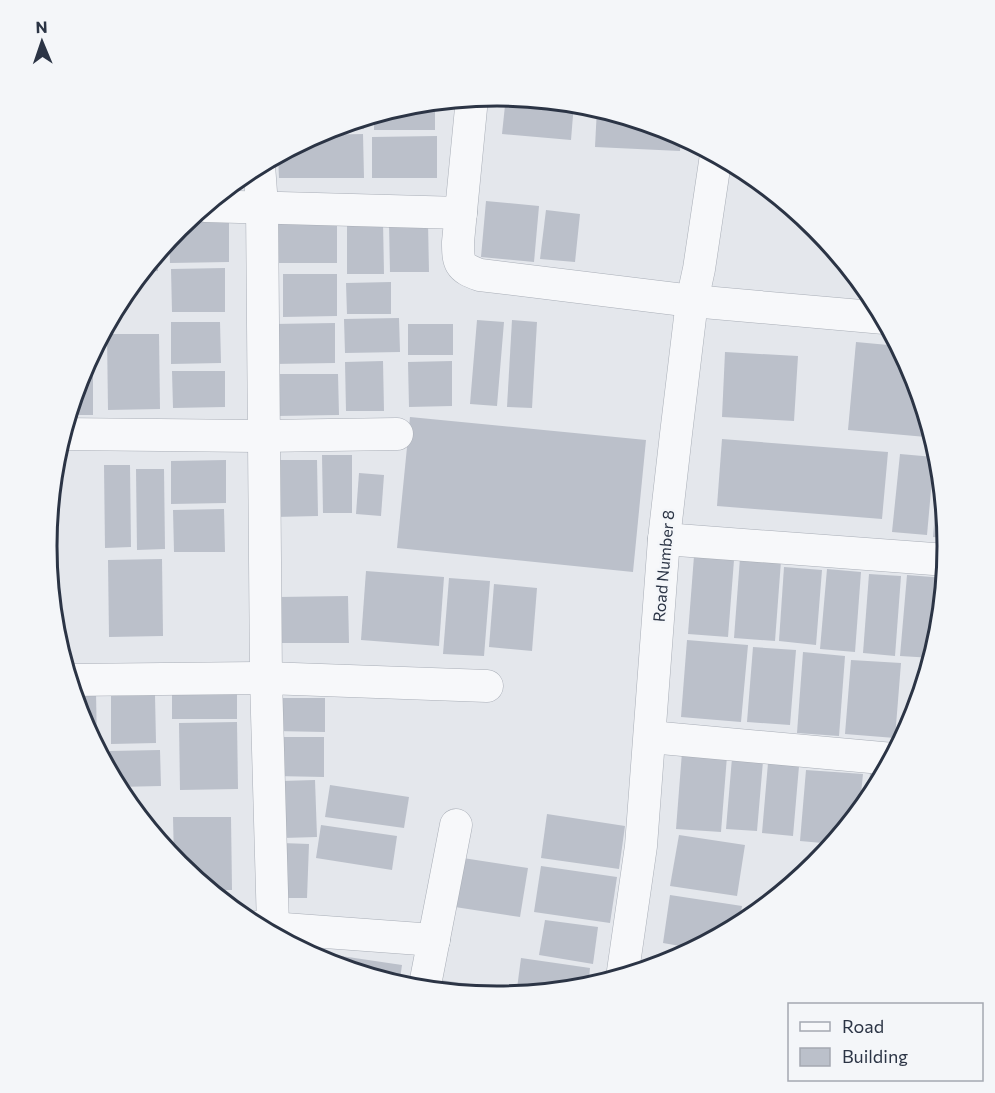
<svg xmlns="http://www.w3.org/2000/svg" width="995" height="1093" font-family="Commissioner,sans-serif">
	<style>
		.building { fill: #bbc0ca }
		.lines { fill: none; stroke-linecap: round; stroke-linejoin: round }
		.street-casing { stroke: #a9aeb7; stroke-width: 33 }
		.street { stroke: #f7f8fa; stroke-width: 32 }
		.labels { text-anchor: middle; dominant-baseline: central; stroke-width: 5; stroke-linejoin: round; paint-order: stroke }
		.street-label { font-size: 16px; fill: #2b3445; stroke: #f4f6f9 }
		.rim { fill: none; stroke: #2b3445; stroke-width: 3 }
	</style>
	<rect width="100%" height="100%" fill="#e4e7ec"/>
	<g class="building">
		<path d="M506 96 574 103 571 140 502 134Z"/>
		<path d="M435 102V130H374V115L410 104Z"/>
		<path d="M597 108 670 130 681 136 680 151 595 147Z"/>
		<path d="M363 118 364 129H330V128Z"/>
		<path d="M363 134 364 178H279L278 155 316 135Z"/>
		<path d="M437 136V178H372V137Z"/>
		<path d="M486 201 539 206 534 262 481 257Z"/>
		<path d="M546 210 580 214 575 262 540 259Z"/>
		<rect x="278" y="219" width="59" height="44"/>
		<path d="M186 221H229V262L170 263 169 239Z"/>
		<path d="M347 221H383L384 274H347Z"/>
		<path d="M389 223H428L429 272H390Z"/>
		<path d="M158 253V271L142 272Z"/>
		<path d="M225 268V312H172L171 269Z"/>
		<path d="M283 274H337V316L283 317Z"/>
		<path d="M391 282V314H347L346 283Z"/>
		<path d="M399 318 400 352 345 353 344 319Z"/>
		<path d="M477 320 504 322 497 406 470 404Z"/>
		<path d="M512 320 537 322 532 408 507 407Z"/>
		<path d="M171 322H220L221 363 171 364Z"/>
		<path d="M335 323V363L274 364 273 324Z"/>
		<rect x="408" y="324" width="45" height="31"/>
		<path d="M107 334H159L160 409 108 410Z"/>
		<path d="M856 342 899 346 914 374 928 419 926 437 848 430Z"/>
		<path d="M93 352V415H68L81 374Z"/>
		<path d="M725 352 798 356 794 421 722 417Z"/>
		<path d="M383 361 384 411H346L345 362Z"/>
		<path d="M452 361V406L409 407 408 362Z"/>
		<path d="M172 371H225V407L173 408Z"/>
		<path d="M276 374H338L339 415 276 416Z"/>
		<path d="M410 417 646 440 633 572 397 548Z"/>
		<path d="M722 439 888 452 882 519 717 506Z"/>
		<path d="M900 454 934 457 927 535 892 532Z"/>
		<path d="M322 455H352V513H323Z"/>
		<path d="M226 460V503L171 504V461Z"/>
		<path d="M275 460H317L318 516 275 517Z"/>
		<path d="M939 464H940L948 538 933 537Z"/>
		<path d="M104 465H130L131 547 105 548Z"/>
		<path d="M136 469H164L165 549 137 550Z"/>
		<path d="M359 473 384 475 381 516 356 514Z"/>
		<path d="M224 509 225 552H174L173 510Z"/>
		<path d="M694 556 734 560 728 637 688 634Z"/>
		<path d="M740 558 781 561 775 641 734 638Z"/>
		<path d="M162 559 163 636 109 637 108 560Z"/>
		<path d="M784 567 822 570 816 645 779 641Z"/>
		<path d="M827 569 861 572 855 652 820 649Z"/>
		<path d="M366 571 444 577 439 646 361 640Z"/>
		<path d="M869 574 901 576 895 656 863 653Z"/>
		<path d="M907 575 945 578 940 635 933 658 900 656Z"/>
		<path d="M449 578 490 581 484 656 443 654Z"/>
		<path d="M494 584 537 588 532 651 489 647Z"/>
		<path d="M348 596 349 643H279L278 597Z"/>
		<path d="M687 640 748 645 741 722 681 717Z"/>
		<path d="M753 647 796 650 790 725 747 722Z"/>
		<path d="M803 652 845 656 839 736 797 733Z"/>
		<path d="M851 660 901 663 895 738 845 734Z"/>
		<path d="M72 691H96L97 749 81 719Z"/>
		<path d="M237 691V719H172V692Z"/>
		<path d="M155 695 156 743 111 744V696Z"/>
		<path d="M275 698H325V732L274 731Z"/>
		<path d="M237 722 238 789 180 790 179 723Z"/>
		<path d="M275 737H324V777L275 776Z"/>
		<path d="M160 750 161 786 117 787 110 774V751Z"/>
		<path d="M682 752 727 756 721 832 676 829Z"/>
		<path d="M732 758 763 761 757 831 726 829Z"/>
		<path d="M768 763 799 766 793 836 762 833Z"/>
		<path d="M806 770 863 774 859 813 834 844 800 841Z"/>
		<path d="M870 773 885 774 868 803Z"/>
		<path d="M315 780 317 837 283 838 281 781Z"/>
		<path d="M330 785 409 797 404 828 325 817Z"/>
		<path d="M547 814 625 826 619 869 541 858Z"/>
		<path d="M173 817H231L232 890H209L174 860Z"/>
		<path d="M321 825 397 836 392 870 316 858Z"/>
		<path d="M149 829H158L159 841Z"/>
		<path d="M679 835 745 845 737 896 670 886Z"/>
		<path d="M282 843 309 844 307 898H281Z"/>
		<path d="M463 858 528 868 520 917 455 907Z"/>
		<path d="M541 866 617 877 610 923 534 912Z"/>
		<path d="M670 895 742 906 739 926 697 949 663 943Z"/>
		<path d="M545 920 598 927 593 964 539 955Z"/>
		<path d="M314 952 402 965 399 986 325 963 314 957Z"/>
		<path d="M521 958 590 968 588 988 516 996Z"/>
		<path d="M440 980 500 988 499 997 438 992Z"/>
	</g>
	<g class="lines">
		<g class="street-casing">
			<g id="street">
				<path d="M472 98 458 242C458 263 459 268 480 275L692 301 884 318"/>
				<path d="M259 165 262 206 266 678 273 927"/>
				<path d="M205 206 461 213"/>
				<path d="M62 434 262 436 397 434"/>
				<path d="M664 539 947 560"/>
				<path d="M69 680 266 678 487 686"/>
				<path d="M650 737 893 759"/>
				<path d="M257 927 434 940"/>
				<path d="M622 978 641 846 664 539 676 434 692 301 699 269 716 155"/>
				<path d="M424 990 456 825"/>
			</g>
		</g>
		<use href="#street" class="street"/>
	</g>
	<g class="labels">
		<g class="street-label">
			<text transform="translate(663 566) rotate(-85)">Road Number 8</text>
		</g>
	</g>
	<path d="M0 0H995V1093H0ZM57 546a440 440 0 1 1 880 0a440 440 0 1 1-880 0Z" fill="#f4f6f9" fill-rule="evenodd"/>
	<path class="rim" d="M57 546a440 440 0 1 1 880 0a440 440 0 1 1-880 0Z"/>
	<rect x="788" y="1003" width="195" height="78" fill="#f4f6f9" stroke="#a4a8b1" stroke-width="1.5"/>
	<rect x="800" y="1022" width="30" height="9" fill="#f7f8fa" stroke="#a4a8b1" stroke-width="1.5"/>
	<text x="842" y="1033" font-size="18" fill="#2b3445">Road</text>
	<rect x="800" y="1048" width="30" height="18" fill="#bbc0ca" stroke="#a4a8b1" stroke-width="1.5"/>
	<text x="842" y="1063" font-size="18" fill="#2b3445">Building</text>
	<g transform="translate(42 42) rotate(358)" stroke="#f4f6f9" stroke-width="4.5" paint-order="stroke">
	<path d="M0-4.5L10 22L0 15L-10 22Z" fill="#2b3445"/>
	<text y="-9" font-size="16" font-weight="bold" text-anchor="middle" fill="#2b3445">N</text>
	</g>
</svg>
